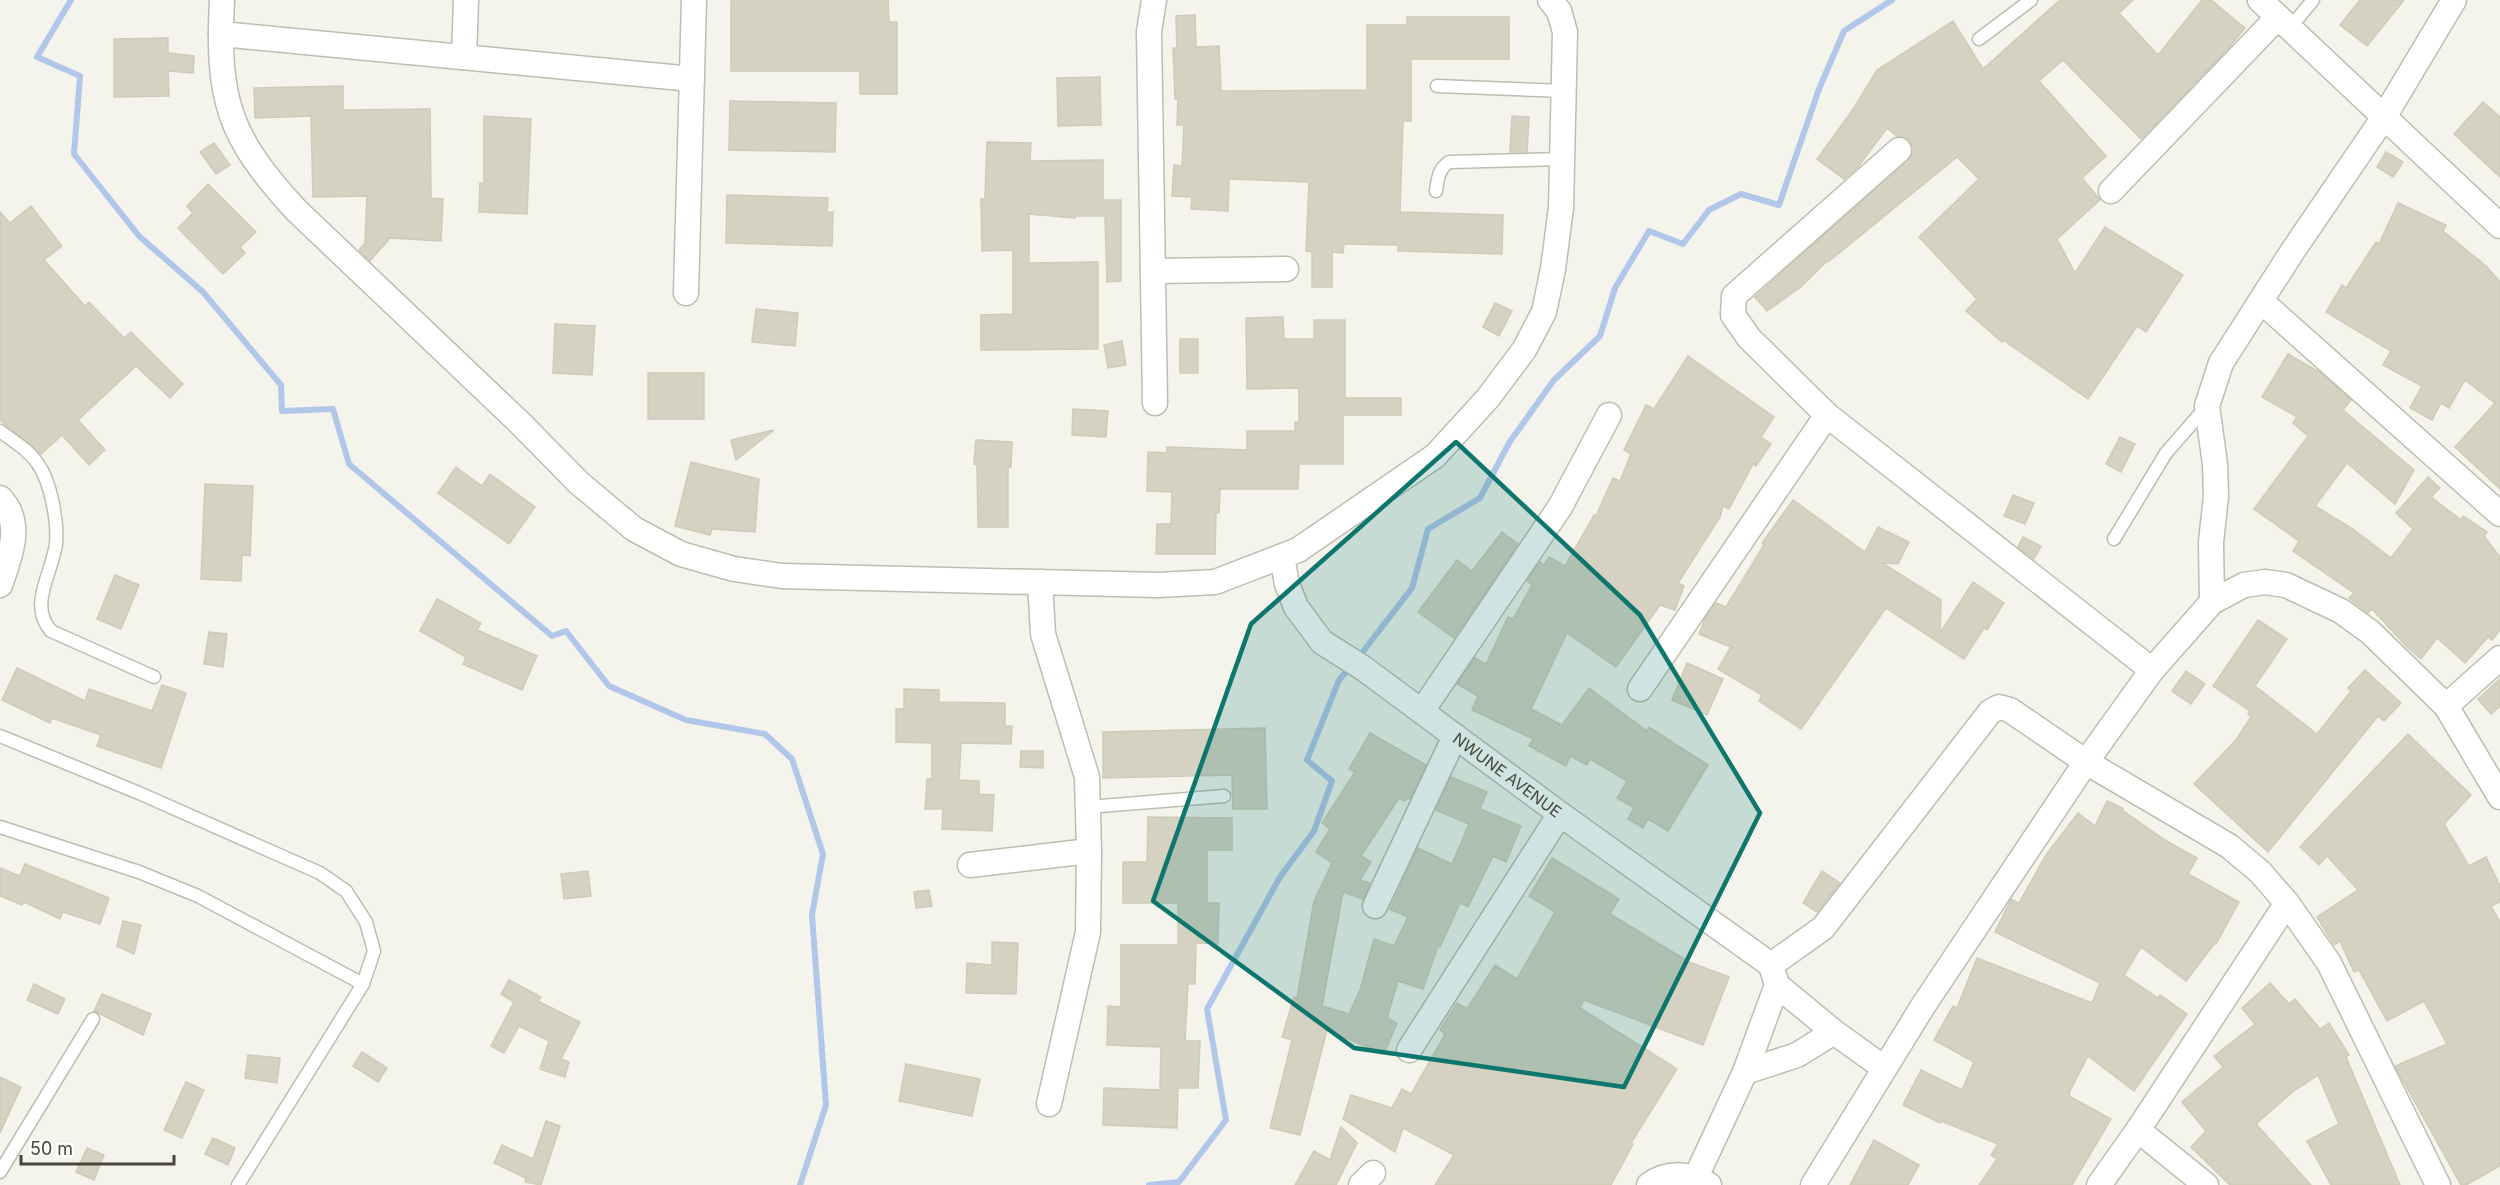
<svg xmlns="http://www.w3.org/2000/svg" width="2500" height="1185" font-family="Inter,sans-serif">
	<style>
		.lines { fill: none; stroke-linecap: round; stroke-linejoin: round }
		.stream { stroke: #b1c6e9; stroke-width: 6 }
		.building { fill: #d5d2c3; stroke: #cfcbb7; stroke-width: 1.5 }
		.service-casing { stroke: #bfbdb0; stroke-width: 15 }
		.minor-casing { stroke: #bfbdb0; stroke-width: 27 }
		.service { stroke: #fff; stroke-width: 12 }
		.minor { stroke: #fff; stroke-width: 24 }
		.marked { fill: #0f766e; fill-opacity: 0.2; stroke: #0f766e; stroke-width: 4.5; stroke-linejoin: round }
		.labels { text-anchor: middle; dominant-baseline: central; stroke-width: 5; stroke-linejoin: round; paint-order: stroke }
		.street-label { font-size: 16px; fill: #48463b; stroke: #fff }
	</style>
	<rect width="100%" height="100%" fill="#f4f4ed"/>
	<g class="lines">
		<g class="stream">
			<path d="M71 0 37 57 80 76 74 154 139 236 203 292 281 385 282 411 333 409 349 464 552 636 566 631 609 686 686 720 765 734 792 759 823 854 812 915 826 1105 800 1185"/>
			<path d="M1358 658 1412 588 1428 529 1480 498 1509 443 1554 380 1600 336 1615 288 1649 231 1683 244 1709 210 1741 194 1779 205 1819 89 1844 31 1892 0"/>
			<path d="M1149 1185 1179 1182 1226 1120 1207 1009 1280 877 1314 831 1332 781 1307 760 1339 680 1351 666"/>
		</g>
	</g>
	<g class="building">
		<path d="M731 0H888L889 22H897V94H860V71H731Z"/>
		<path d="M2060 0H2133L2119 13 2156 53 2159 54 2202 0H2211L2245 28 2226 51 2141 139 2063 60 2039 81 2106 156 2082 178 2100 200 2057 239 2075 273 2105 227 2183 275 2146 332 2137 326 2088 399 2003 340 2002 342 1966 311 1977 299 1919 237 1979 179 1957 157 1828 262 1827 261 1802 286 1767 311 1755 297 1912 155 1914 150 1909 140 1897 136 1887 128 1858 167 1844 179 1817 159 1854 108 1877 70 1953 21 1983 69Z"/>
		<path d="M2360 0H2404L2367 46 2340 25Z"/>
		<path d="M1195 15 1196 47 1219 46 1221 91 1367 90V25H1407V17H1509V59H1411V121H1403L1400 212 1503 215 1502 254 1398 251V245L1344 244 1343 253 1332 252V287H1312V252L1306 251 1309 182 1229 179 1228 211 1191 209 1192 197 1172 196 1174 165 1182 166 1184 125H1177L1178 99H1175L1173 48H1177L1176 16Z"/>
		<path d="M168 38V53L194 56 193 73 168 71 169 96 114 97V39Z"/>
		<path d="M1100 77 1101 125 1058 126 1057 78Z"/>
		<path d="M343 86V110L430 109 431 198 443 199 441 241 390 238 370 261 359 250 365 243 367 196 313 197 311 116 255 118 254 88Z"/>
		<path d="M730 101 836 103 835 152 729 150Z"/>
		<path d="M2483 102 2500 117V177L2454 134Z"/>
		<path d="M484 116 531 119 527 214 479 212 480 183 484 184Z"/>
		<path d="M1512 116 1529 117 1527 152H1510Z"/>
		<path d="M987 142 1031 143 1030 161 1103 160V200H1121V281L1107 282 1105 216H1075V218L1029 214V263L1098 262V349L981 350V315L1013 314V250L982 251 981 199H985Z"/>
		<path d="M214 143 230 165 216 174 200 152Z"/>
		<path d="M2386 152 2403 162 2393 177 2377 167Z"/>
		<path d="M208 184 256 232 240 247 245 253 223 274 178 228 193 213 187 206Z"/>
		<path d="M727 195 828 198 827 212H833L832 246 726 243Z"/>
		<path d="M2398 203 2446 225 2443 231 2486 266 2500 282V489L2455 447 2495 403 2465 380 2449 408 2441 403 2432 420 2410 408 2422 386 2383 365 2391 351 2326 312 2342 285 2346 288 2376 242 2379 244Z"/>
		<path d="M31 206 62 246 44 260 85 306 89 302 124 338 131 332 183 384 170 398 136 366 78 420 105 450 89 465 62 435 41 454 0 420V212L10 223Z"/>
		<path d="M1495 303 1512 311 1499 336 1483 327Z"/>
		<path d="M756 309 798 313 795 346 752 342Z"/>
		<path d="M1283 317 1284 339H1314V320H1345V398H1401V415H1343V464H1299L1298 489H1220L1219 513H1216L1215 554H1156L1157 524H1171L1172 492 1147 491 1148 452 1167 453V447L1247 450V431H1295V422H1299V388L1247 389 1246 318Z"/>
		<path d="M555 324 595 326 592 375 553 373Z"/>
		<rect x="1180" y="339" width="18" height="34"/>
		<path d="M1122 341 1126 365 1108 368 1104 345Z"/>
		<path d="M2288 354 2321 373 2351 400 2343 410 2414 470 2395 504 2347 463 2315 506 2353 529 2391 558 2413 529 2396 513 2428 477 2440 488 2431 497 2461 520 2463 516 2487 532 2484 536 2500 557V630L2492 640 2488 637 2465 663 2437 638 2421 659 2407 647 2372 609 2368 613 2349 598 2354 593 2293 551 2299 541 2254 509 2308 436 2293 423 2297 417 2262 397Z"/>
		<path d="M1688 356 1774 417 1761 437 1771 444 1756 466 1753 464 1729 509 1723 506 1720 517 1678 583 1684 586 1675 610 1660 605 1616 667 1567 633 1531 709 1562 725 1589 688 1647 731 1649 727 1708 765 1668 831 1648 819 1643 828 1628 819 1634 808 1617 798 1627 781 1590 759 1587 765 1570 756 1566 766 1529 746 1533 739 1472 710 1478 696 1457 684 1475 658 1486 664 1508 617 1513 619 1532 585 1527 581 1540 562 1544 565 1549 557 1565 566 1594 515 1596 516 1613 478 1620 481 1631 454 1624 450 1646 405 1654 409Z"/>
		<rect x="648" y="373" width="56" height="46"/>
		<path d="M1073 409 1108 411 1106 437 1072 435Z"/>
		<path d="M774 430 736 460 731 440Z"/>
		<path d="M2120 437 2135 444 2121 472 2106 464Z"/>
		<path d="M976 440 1012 442 1011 467H1008V527H978L977 465 974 464Z"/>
		<path d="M691 462 759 479 755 532 712 529 710 535 675 526Z"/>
		<path d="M456 467 482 486 490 474 535 507 509 544 438 493Z"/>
		<path d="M205 484 253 486 250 556 242 555 241 581 201 579Z"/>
		<path d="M2013 495 2034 503 2025 524 2004 516Z"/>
		<path d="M1793 500 1865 552 1878 527 1909 542 1898 564 1882 563 1941 600 1940 633 1973 582 2004 603 1987 630 1984 628 1964 659 1886 608 1801 729 1759 701 1762 695 1718 669 1731 647 1699 634 1705 618 1716 603 1726 607 1764 545 1762 543Z"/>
		<path d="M1502 532 1518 544 1454 638 1418 612 1457 560 1472 571Z"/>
		<path d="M2023 537 2041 546 2034 559 2018 547Z"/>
		<path d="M115 575 139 585 121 629 97 619Z"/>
		<path d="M437 599 481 623 477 630 537 656 522 690 463 664 466 657 420 631Z"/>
		<path d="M2258 620 2287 639 2255 686 2317 734 2351 691 2348 688 2365 670 2401 703 2384 721 2378 716 2268 852 2194 784 2236 740 2251 717 2248 714 2250 711 2213 686Z"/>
		<path d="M209 632 227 634 223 667 204 664Z"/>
		<path d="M1687 663 1723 679 1707 715 1672 700Z"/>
		<path d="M17 668 85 701 89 689 152 711 162 685 186 693 161 768 97 746 101 735 52 718 50 723 2 700Z"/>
		<path d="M2186 671 2205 684 2191 704 2172 691Z"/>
		<path d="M2500 679V706L2491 714 2478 699Z"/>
		<path d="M904 689 939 690V702L1005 703V726H1012L1011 744 961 743 959 780 979 781V794L994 795 992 831 942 829 943 809H925L927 779H932V743L896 742V709H904Z"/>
		<path d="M1265 728 1267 809H1233L1232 775 1103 778V732Z"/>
		<path d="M1370 733 1426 765 1410 799 1407 798 1405 801 1399 798 1361 856 1371 862 1360 880 1370 883 1363 899 1343 892 1322 1006 1349 1014 1360 990 1374 939 1394 946 1408 917 1390 909 1418 848 1452 864 1469 824 1436 810 1451 777 1487 792 1480 809 1521 826 1506 862 1493 856 1468 907 1460 903 1440 947 1438 946 1423 989 1398 981 1387 1018 1397 1023 1384 1054 1327 1030 1300 1135 1270 1128 1292 1040 1282 1037 1294 997 1297 998 1314 901 1332 863 1316 852 1330 829 1322 823 1355 772 1349 769Z"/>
		<path d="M2408 734 2471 795 2444 824 2469 866 2486 857 2500 886V902L2491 906 2500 922V1166L2466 1185H2461L2395 1066 2447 1044 2424 1001 2387 1021 2359 970 2354 972 2340 941 2334 945 2317 917 2358 890 2327 856 2319 865 2300 847Z"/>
		<path d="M1021 751H1043V768L1020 767Z"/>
		<path d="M2107 801 2123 808 2122 810 2168 842 2197 858 2188 874 2239 902 2216 944 2215 943 2186 981 2141 947 2124 975 2158 998 2160 995 2187 1014 2134 1091 2088 1056 2070 1091 2069 1096 2111 1119 2072 1185H1979L1997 1159 1991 1155 1998 1144 1941 1121 1940 1123 1903 1105 1921 1070 1962 1090 1974 1062 1934 1040 1953 1006 1957 1008 1977 958 2092 1003 2100 983 1995 932 2011 899 2019 903 2046 855 2078 813 2095 826Z"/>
		<path d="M1148 817 1232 818V850H1207V903H1219L1218 944 1196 943 1195 984H1188L1185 1041H1200L1198 1088H1178L1177 1128 1103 1125 1104 1088 1160 1090 1161 1047 1107 1045 1108 1006 1121 1007V945H1178V903H1123V862H1147Z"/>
		<path d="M1552 858 1619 899 1610 914 1689 962 1729 977 1703 1045 1584 1000 1580 1008 1677 1069 1631 1143 1633 1144 1611 1185H1435L1454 1155 1403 1128 1395 1152 1343 1119 1351 1095 1392 1108 1402 1089 1411 1094 1445 1034 1440 1030 1457 1003 1467 1009 1495 965 1517 979 1555 912 1529 896Z"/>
		<path d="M25 864 109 898 100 924 63 912 60 919 24 902 22 905 0 896V868L20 876Z"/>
		<path d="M588 871 591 896 564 899 561 874Z"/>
		<path d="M1822 871 1840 883 1817 912 1803 903Z"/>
		<path d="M929 890 932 906 916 908 914 892Z"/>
		<path d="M123 921 141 925 134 954 117 946Z"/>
		<path d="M992 942 1018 943 1016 994 966 993 967 963 992 965Z"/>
		<path d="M509 980 541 997 538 1001 580 1022 561 1059 569 1062 565 1077 540 1069 549 1041 519 1026 504 1053 491 1046 514 1002 501 994Z"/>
		<path d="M2270 983 2289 1004 2295 999 2320 1029 2329 1023 2349 1055 2346 1057 2400 1185H2331L2307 1141 2339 1124 2318 1075 2295 1090 2256 1124 2311 1185H2230L2191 1147 2206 1131 2182 1102 2223 1067 2214 1056 2255 1024 2242 1008Z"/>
		<path d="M34 984 65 999 58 1014 27 1000Z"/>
		<path d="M102 994 151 1014 143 1035 94 1011Z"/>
		<path d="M362 1052 387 1068 378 1082 353 1066Z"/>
		<path d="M248 1055 280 1058 277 1083 245 1078Z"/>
		<path d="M906 1064 980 1079 972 1116 899 1101Z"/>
		<path d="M0 1077 21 1087 0 1133Z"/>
		<path d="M186 1082 204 1090 182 1138 164 1130Z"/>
		<path d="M546 1121 560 1126 541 1185 525 1182 526 1178 494 1163 502 1145 533 1159Z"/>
		<path d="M1341 1127 1357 1143 1336 1185H1295L1314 1151 1330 1160Z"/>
		<path d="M213 1138 235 1148 228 1165 205 1154Z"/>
		<path d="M1874 1140 1919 1165 1908 1185H1850Z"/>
		<path d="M87 1148 104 1155 94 1180 76 1172Z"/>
	</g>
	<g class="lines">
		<g class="service-casing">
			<g id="service">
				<path d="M2290 28 2313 0"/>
				<path d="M1979 39 2031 0"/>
				<path d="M1437 86 1564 91"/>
				<path d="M1436 191C1438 178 1438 170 1449 162L1562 159"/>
				<path d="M0 431C13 441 29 450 38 464 51 482 58 522 56 544 52 574 28 605 51 631L154 677"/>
				<path d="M2114 539 2166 453 2207 406"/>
				<path d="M0 736 139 793 320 873 346 891 366 922 374 951 363 984 238 1185"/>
				<path d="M1088 807 1224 796"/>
				<path d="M0 827 139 872 198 896 363 984"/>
				<path d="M0 1172 93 1019"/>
			</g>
		</g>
		<g class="minor-casing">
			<g id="minor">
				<path d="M222 0C217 100 228 136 296 210L520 423 579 483 634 529 681 554 734 569 782 576 1158 585 1215 582 1298 550 1435 456 1488 398 1524 350 1544 312 1553 269 1561 208 1565 32 1559 11 1550 0"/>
				<path d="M1154 0 1149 32 1155 403"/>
				<path d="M2260 0 2500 226"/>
				<path d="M221 34 692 79"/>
				<path d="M464 57 466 0"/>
				<path d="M1899 150 1734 296 1733 315 1749 338 1827 415 2152 670"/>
				<path d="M2111 191 2278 17"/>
				<path d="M1153 271 1286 269"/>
				<path d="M686 293 694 0"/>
				<path d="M2262 302 2500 514"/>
				<path d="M0 498C24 522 10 557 0 585"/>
				<path id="s1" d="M1282 557 1287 584 1296 607 1322 642 1363 668 1560 814 1771 965"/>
				<path d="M1040 582 1043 634 1087 777 1089 851 1088 932 1049 1104"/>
				<path d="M2212 602 2211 542 2216 496 2215 464 2207 406 2221 363 2292 252 2384 117 2454 0"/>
				<path d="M1640 689 1827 415"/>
				<path d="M2446 706 2500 658"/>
				<path d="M1422 711 1560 507 1609 415"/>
				<path d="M970 865 1089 851"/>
				<path d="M1375 906 1455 736"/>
				<path d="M1771 965 1823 928 1990 712 1999 707 2010 710 2086 762 2229 846 2260 872 2287 903 2329 963 2438 1185"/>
				<path d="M1777 985 1834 1032"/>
				<path d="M1409 1050 1560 814"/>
				<path d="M1745 1072 1797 1055 1834 1032 1884 1068"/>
				<path d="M2138 1130 2206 1185"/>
				<path d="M1696 1177 1745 1072 1777 985 1771 965"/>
				<path d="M1361 1185 1373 1173"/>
				<path d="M1649 1185C1667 1171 1691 1173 1709 1185"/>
				<path d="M1813 1185 1923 1006 2086 762 2152 670 2212 602 2244 585 2265 582 2286 585 2341 611 2370 632 2446 706 2500 797"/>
				<path d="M2099 1185 2138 1130 2287 903"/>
			</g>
		</g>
		<use href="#service" class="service"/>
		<use href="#minor" class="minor"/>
	</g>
	<path class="marked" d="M1456 442 1640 615 1760 813 1624 1087 1354 1048 1153 901 1251 624Z"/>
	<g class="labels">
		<g class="street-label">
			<text stroke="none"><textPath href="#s1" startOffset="324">NWUNE AVENUE</textPath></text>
		</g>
	</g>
	<path d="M21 1155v9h153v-9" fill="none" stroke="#48463b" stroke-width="3"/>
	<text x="30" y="1155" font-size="18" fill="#48463b" stroke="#ffffff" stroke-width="4.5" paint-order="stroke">50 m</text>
</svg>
